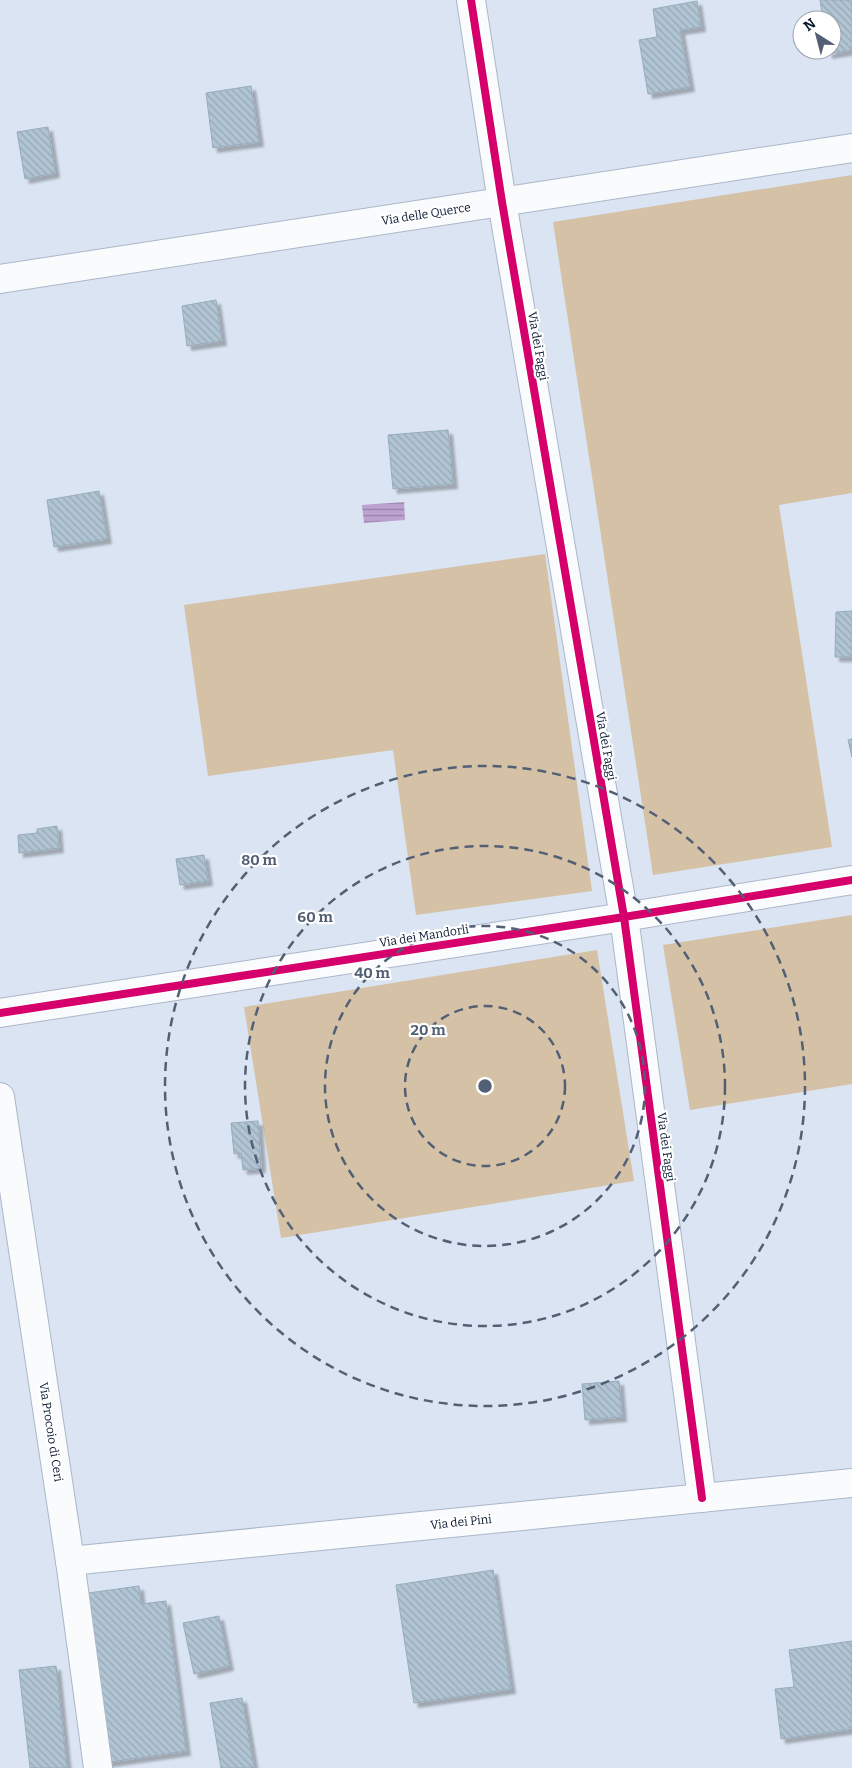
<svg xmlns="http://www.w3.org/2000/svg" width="852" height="1768" font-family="Bitter,serif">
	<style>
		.grass { fill: #d5c2a6 }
		.water { fill: url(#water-rules) }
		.building { fill: url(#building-back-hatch); stroke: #97acbb; filter: url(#shadow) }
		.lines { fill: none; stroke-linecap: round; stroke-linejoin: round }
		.minor-casing { stroke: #abb7c9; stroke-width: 30 }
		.minor { stroke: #f9fbfd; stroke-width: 28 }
		.cycleway-casing { stroke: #fff; stroke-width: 11 }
		.cycleway { stroke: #d6006c; stroke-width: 8 }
		.ring { fill: none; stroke: #525f74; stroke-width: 2.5; stroke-dasharray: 9 6 }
		.labels { text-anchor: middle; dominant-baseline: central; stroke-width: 4.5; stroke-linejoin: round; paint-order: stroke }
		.street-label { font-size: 12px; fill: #081830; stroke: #fff }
		.centre { fill: #525f74; stroke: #fff; stroke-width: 2.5 }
		.ring-label { font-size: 15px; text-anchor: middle; font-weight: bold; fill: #525f74; stroke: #fff; stroke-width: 4.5; stroke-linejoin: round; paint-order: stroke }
	</style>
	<defs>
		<pattern id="water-rules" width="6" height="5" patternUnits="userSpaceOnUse" patternTransform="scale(1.25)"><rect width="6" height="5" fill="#bda1cf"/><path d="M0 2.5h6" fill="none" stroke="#9882a8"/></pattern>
		<pattern id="building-back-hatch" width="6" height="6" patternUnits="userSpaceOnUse" patternTransform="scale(1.25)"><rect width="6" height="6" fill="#b0c4d3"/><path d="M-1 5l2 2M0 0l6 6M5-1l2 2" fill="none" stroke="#96a8b5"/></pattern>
		<filter id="shadow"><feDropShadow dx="4.5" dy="4.5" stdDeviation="1" flood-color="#0004"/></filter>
	</defs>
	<rect width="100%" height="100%" fill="#dae4f2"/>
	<g class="grass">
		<path d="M852 175V493L779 505 832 847 653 875 553 222Z"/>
		<path d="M545 554 592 891 416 915 393 750 208 776 184 605Z"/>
		<path d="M852 915V1084L690 1110 663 945Z"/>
		<path d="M597 950 634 1181 281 1238 244 1007Z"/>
	</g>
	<path class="water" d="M404 502 405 520 364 523 362 505Z"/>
	<g class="building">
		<path d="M820 0H852V50L828 54V50H832V20H823Z"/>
		<path d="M697 1 701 27 680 30 690 87 648 94 639 40 657 37 653 9Z"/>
		<path d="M251 86 259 142 213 148 206 93Z"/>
		<path d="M48 127 55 173 25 179 17 132Z"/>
		<path d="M216 300 222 341 187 346 182 306Z"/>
		<path d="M448 430 453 484 393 489 388 435Z"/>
		<path d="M99 491 107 539 54 547 47 500Z"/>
		<path d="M852 611V657H835L836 612Z"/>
		<path d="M852 739V757L848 740Z"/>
		<path d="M57 826 59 848 19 853 18 835 37 833V829Z"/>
		<path d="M204 855 208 881 180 885 176 859Z"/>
		<path d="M258 1121 261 1168 243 1170 241 1153 234 1154 231 1123Z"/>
		<path d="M619 1381 622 1417 585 1420 582 1384Z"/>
		<path d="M493 1570 511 1689 414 1703 396 1585Z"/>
		<path d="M139 1586 141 1604 166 1601 186 1751 103 1763 81 1594Z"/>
		<path d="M219 1616 229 1666 194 1674 183 1623Z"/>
		<path d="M852 1641V1729L781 1739 775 1689 794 1687 789 1650Z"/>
		<path d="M56 1666 67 1768H30L19 1670Z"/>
		<path d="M242 1698 254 1768H221L210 1703Z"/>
	</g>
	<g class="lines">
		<g class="minor-casing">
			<g id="minor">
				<path d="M471 0 502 202 624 917 702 1498"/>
				<path d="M0 279 852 148"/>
				<path d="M0 1013 624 917 852 880"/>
				<path d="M0 1097 70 1561 98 1768"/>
				<path d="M70 1561 852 1483"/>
			</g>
		</g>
		<use href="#minor" class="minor"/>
		<g class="cycleway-casing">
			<g id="cycleway">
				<path d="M471 0 502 202 624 917 702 1498"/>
				<path d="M0 1013 624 917 852 880"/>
			</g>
		</g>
		<use href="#cycleway" class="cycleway"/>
	</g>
	<g class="ring">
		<circle cx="485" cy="1086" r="80"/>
		<circle cx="485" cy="1086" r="160"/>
		<circle cx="485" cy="1086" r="240"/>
		<circle cx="485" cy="1086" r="320"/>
	</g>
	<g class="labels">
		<g class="street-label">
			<text transform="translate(426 214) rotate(-9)">Via delle Querce</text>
			<text transform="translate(538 346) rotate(80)">Via dei Faggi</text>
			<text transform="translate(606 746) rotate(80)">Via dei Faggi</text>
			<text transform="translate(424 936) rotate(-9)">Via dei Mandorli</text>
			<text transform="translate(666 1147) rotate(82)">Via dei Faggi</text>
			<text transform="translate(51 1432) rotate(81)">Via Procoio di Ceri</text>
			<text transform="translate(461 1522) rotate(-6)">Via dei Pini</text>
		</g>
	</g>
	<circle cx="485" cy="1086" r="8" class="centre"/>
	<g class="ring-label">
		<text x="259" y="865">80 m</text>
		<text x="315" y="922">60 m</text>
		<text x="372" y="978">40 m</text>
		<text x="428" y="1035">20 m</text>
	</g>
	<g transform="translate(817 35) rotate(324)"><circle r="24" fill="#ffffff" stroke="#9ca3ac"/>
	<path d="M0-4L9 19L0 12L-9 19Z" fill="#525f74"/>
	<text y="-8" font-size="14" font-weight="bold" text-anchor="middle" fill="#081830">N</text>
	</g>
</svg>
